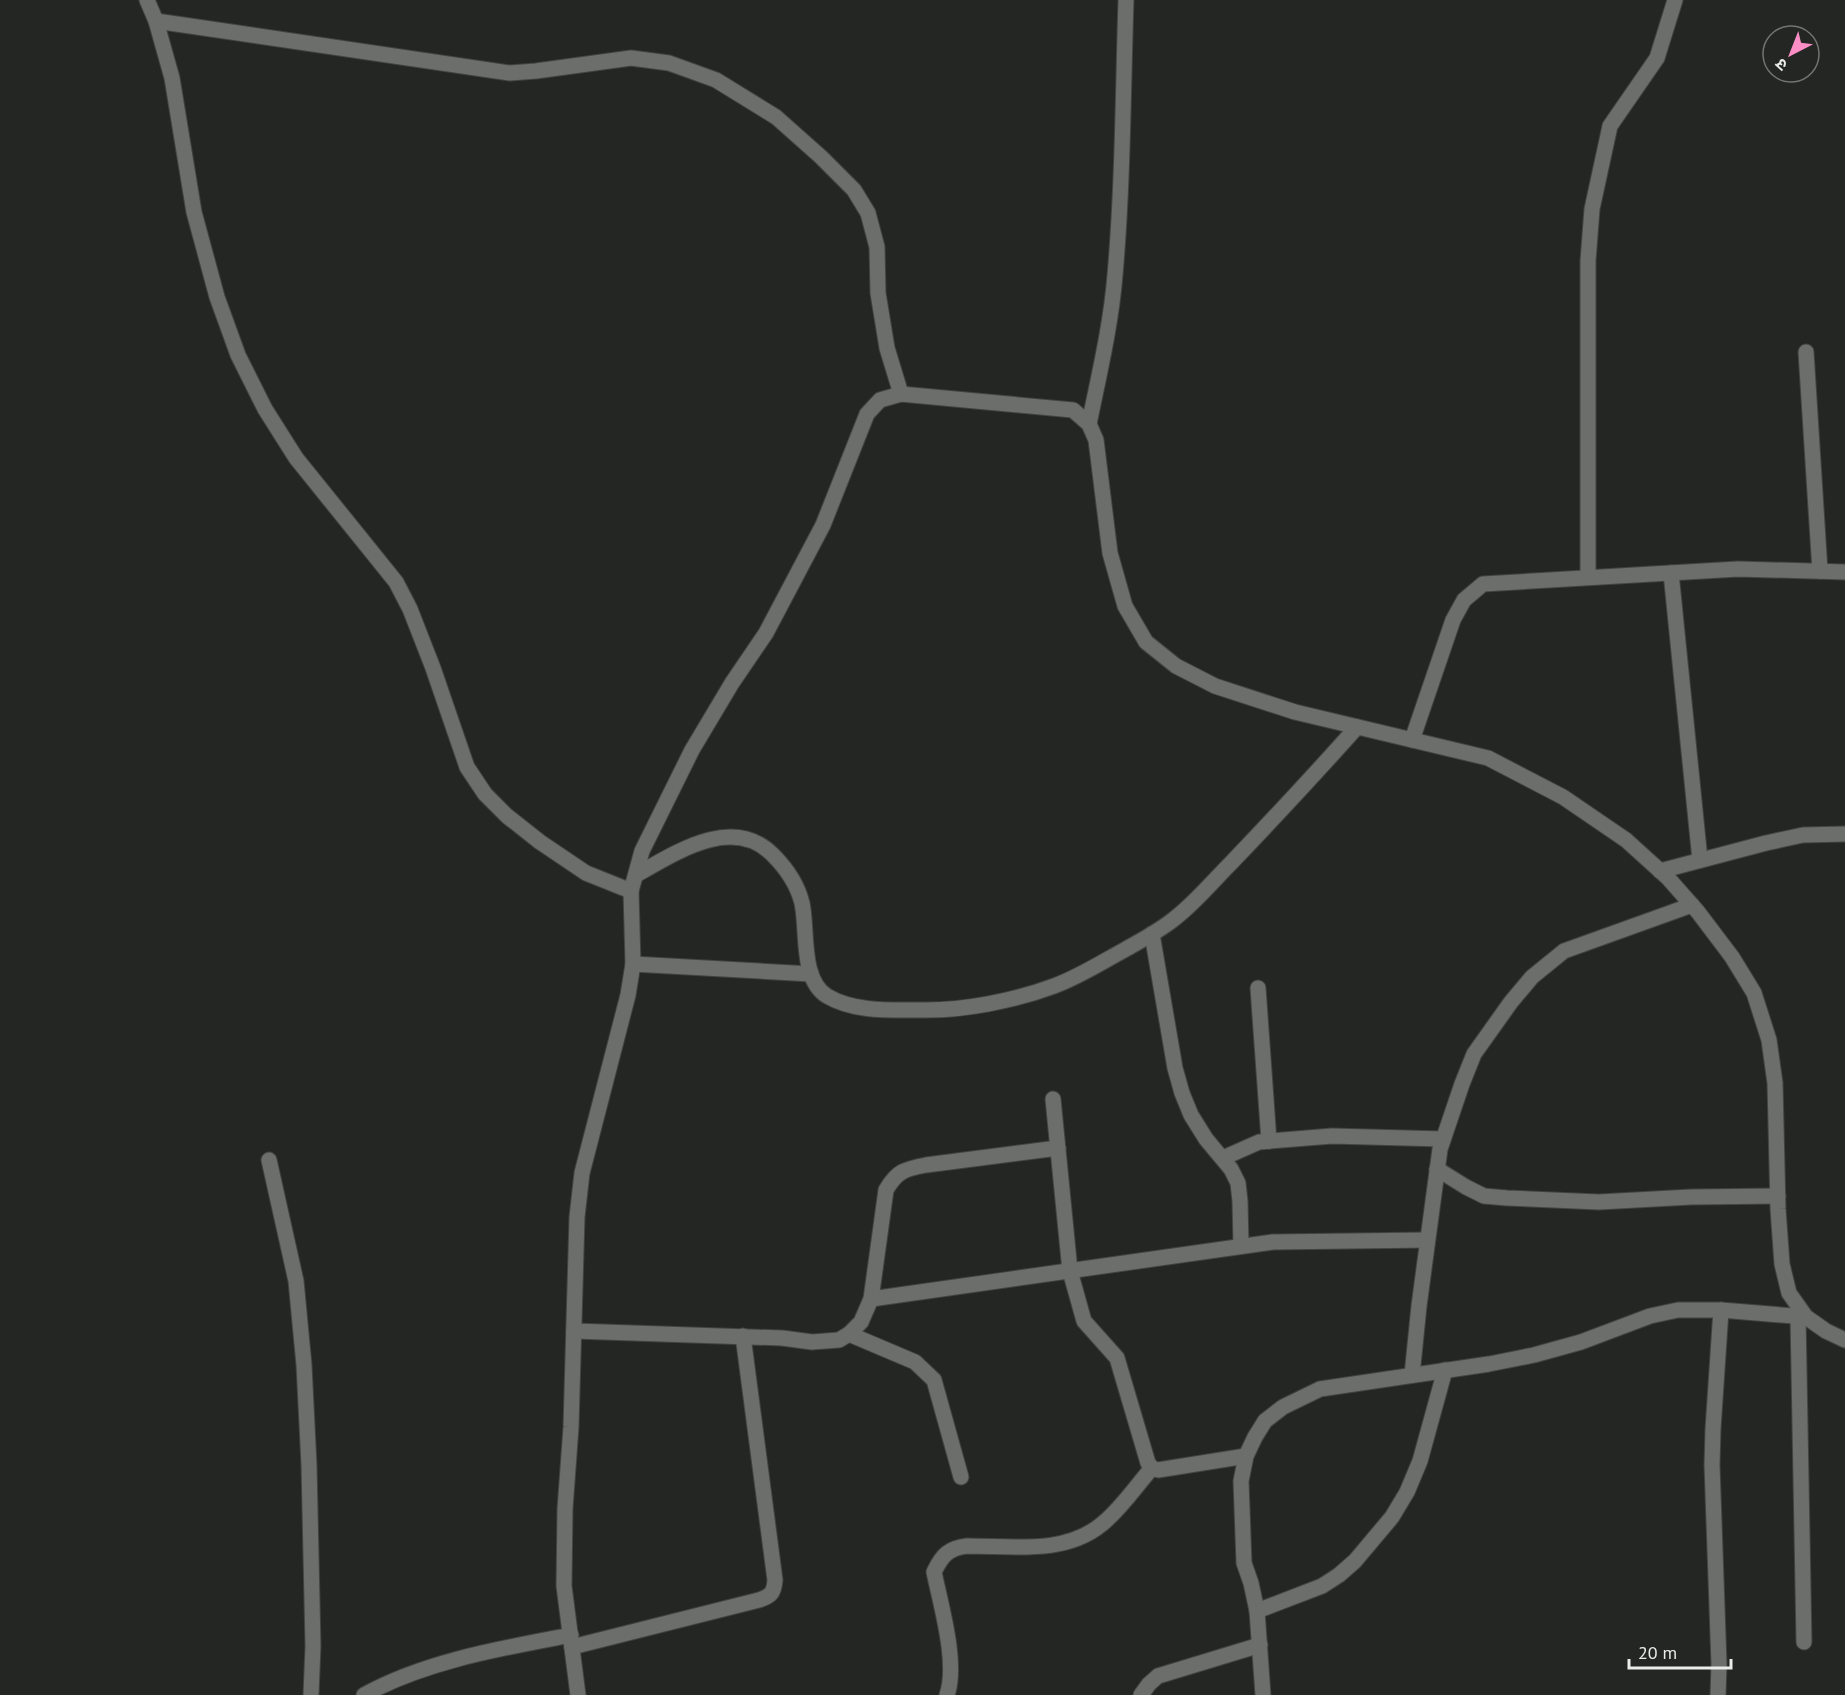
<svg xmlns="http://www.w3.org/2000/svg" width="1845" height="1695" font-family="'PT Sans','Noto Sans Devanagari',sans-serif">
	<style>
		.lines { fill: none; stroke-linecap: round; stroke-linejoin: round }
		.minor-casing { stroke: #424442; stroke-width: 17 }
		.minor { stroke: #6c6e6c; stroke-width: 15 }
	</style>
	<rect width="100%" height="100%" fill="#242624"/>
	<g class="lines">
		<g class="minor-casing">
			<g id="minor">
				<path d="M147 0 156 21 172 78 194 212 217 297 238 355 265 409 296 458 396 582 410 609 433 668 467 767 485 794 507 816 540 842 586 873 631 891"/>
				<path d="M156 21 510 73 536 71 631 58 669 63 716 80 776 117 821 157 854 190 868 213 877 247 878 293 887 348 901 394"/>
				<path d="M1806 352 1820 571"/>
				<path d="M1089 424C1099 375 1111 325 1115 275 1123 184 1123 91 1126 0"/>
				<path d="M1671 573 1700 860"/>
				<path d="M1588 577V261L1592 209 1610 126 1657 58 1675 0"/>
				<path d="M1412 740 1453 620 1464 600 1483 584 1738 569 1845 572"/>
				<path d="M1660 871 1766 843 1803 835 1845 834"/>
				<path d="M636 875C675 853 733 814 773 855 787 869 797 883 802 903 808 930 800 979 827 996 854 1012 889 1010 920 1010 962 1011 1014 1001 1054 986 1079 977 1102 962 1126 949 1142 940 1159 931 1174 919 1195 903 1213 881 1231 863 1274 818 1316 773 1357 727"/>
				<path d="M1152 934 1175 1068 1182 1093 1191 1115 1206 1139 1231 1169 1238 1183 1240 1201 1241 1246"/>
				<path d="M633 964 811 974"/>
				<path d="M1258 988 1269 1141"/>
				<path d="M1053 1099 1070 1271 1084 1321 1117 1358 1148 1463 1152 1468 1158 1470 1246 1456"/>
				<path d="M1223 1158 1259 1142 1332 1136 1443 1139"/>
				<path d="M269 1160 296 1281 304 1365 309 1465 313 1646 311 1695"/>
				<path d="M1437 1169 1466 1187 1484 1196 1507 1198 1599 1202 1691 1197 1778 1196"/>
				<path d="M871 1299 1273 1242 1427 1240"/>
				<path d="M1798 1316 1804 1642"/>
				<path d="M574 1331 782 1338 812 1342 839 1340 849 1334 861 1322 871 1299 886 1190C897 1171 905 1169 926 1165L1058 1148"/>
				<path d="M849 1334 915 1362 934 1380 961 1477"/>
				<path d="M1412 1375 1419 1306 1440 1149 1462 1084 1474 1054 1511 1002 1532 977 1564 951 1692 905"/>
				<path d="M1257 1611 1322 1586 1339 1575 1355 1561 1392 1517 1407 1492 1420 1461 1445 1370"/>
				<path d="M572 1647 759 1600C771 1596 774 1593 775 1580L743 1336"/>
				<path d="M364 1695C425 1661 503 1648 571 1635"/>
				<path d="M578 1695 564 1586 565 1509 571 1427 577 1217 582 1173 628 995 633 964 631 891 642 851 692 750 732 683 766 633 823 525 867 414 880 400 901 394 1073 410 1089 424 1096 440 1110 553 1125 606 1146 642 1176 666 1215 686 1295 712 1488 758 1563 797 1626 840 1668 878 1698 912 1732 957 1754 993 1769 1040 1775 1083 1778 1209 1782 1264 1789 1293 1806 1317 1826 1331 1845 1340"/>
				<path d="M947 1695C958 1663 941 1606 934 1572 942 1555 949 1548 967 1546 1012 1546 1065 1555 1102 1524 1121 1509 1136 1486 1152 1468"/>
				<path d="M1141 1695 1149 1684 1158 1676 1260 1645"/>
				<path d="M1263 1695 1257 1611 1251 1583 1244 1563 1241 1481 1246 1456 1255 1437 1265 1421 1283 1407 1320 1389 1489 1364 1534 1355 1581 1342 1650 1316 1678 1310H1721L1806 1317"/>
				<path d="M1718 1695 1719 1664 1712 1465 1713 1429 1721 1310"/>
			</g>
		</g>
		<use href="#minor" class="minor"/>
	</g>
	<g transform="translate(1791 54) rotate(222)"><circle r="28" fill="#242624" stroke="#737573" stroke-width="1.5"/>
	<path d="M0-4.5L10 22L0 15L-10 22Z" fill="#fb8fc5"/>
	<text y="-9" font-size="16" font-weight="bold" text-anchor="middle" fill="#eaebea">उ</text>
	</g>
	<path d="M1629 1659v9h102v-9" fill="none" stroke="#eaebea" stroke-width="3"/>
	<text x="1638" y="1659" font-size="18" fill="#eaebea" stroke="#242624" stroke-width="4.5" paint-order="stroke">20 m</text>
</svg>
